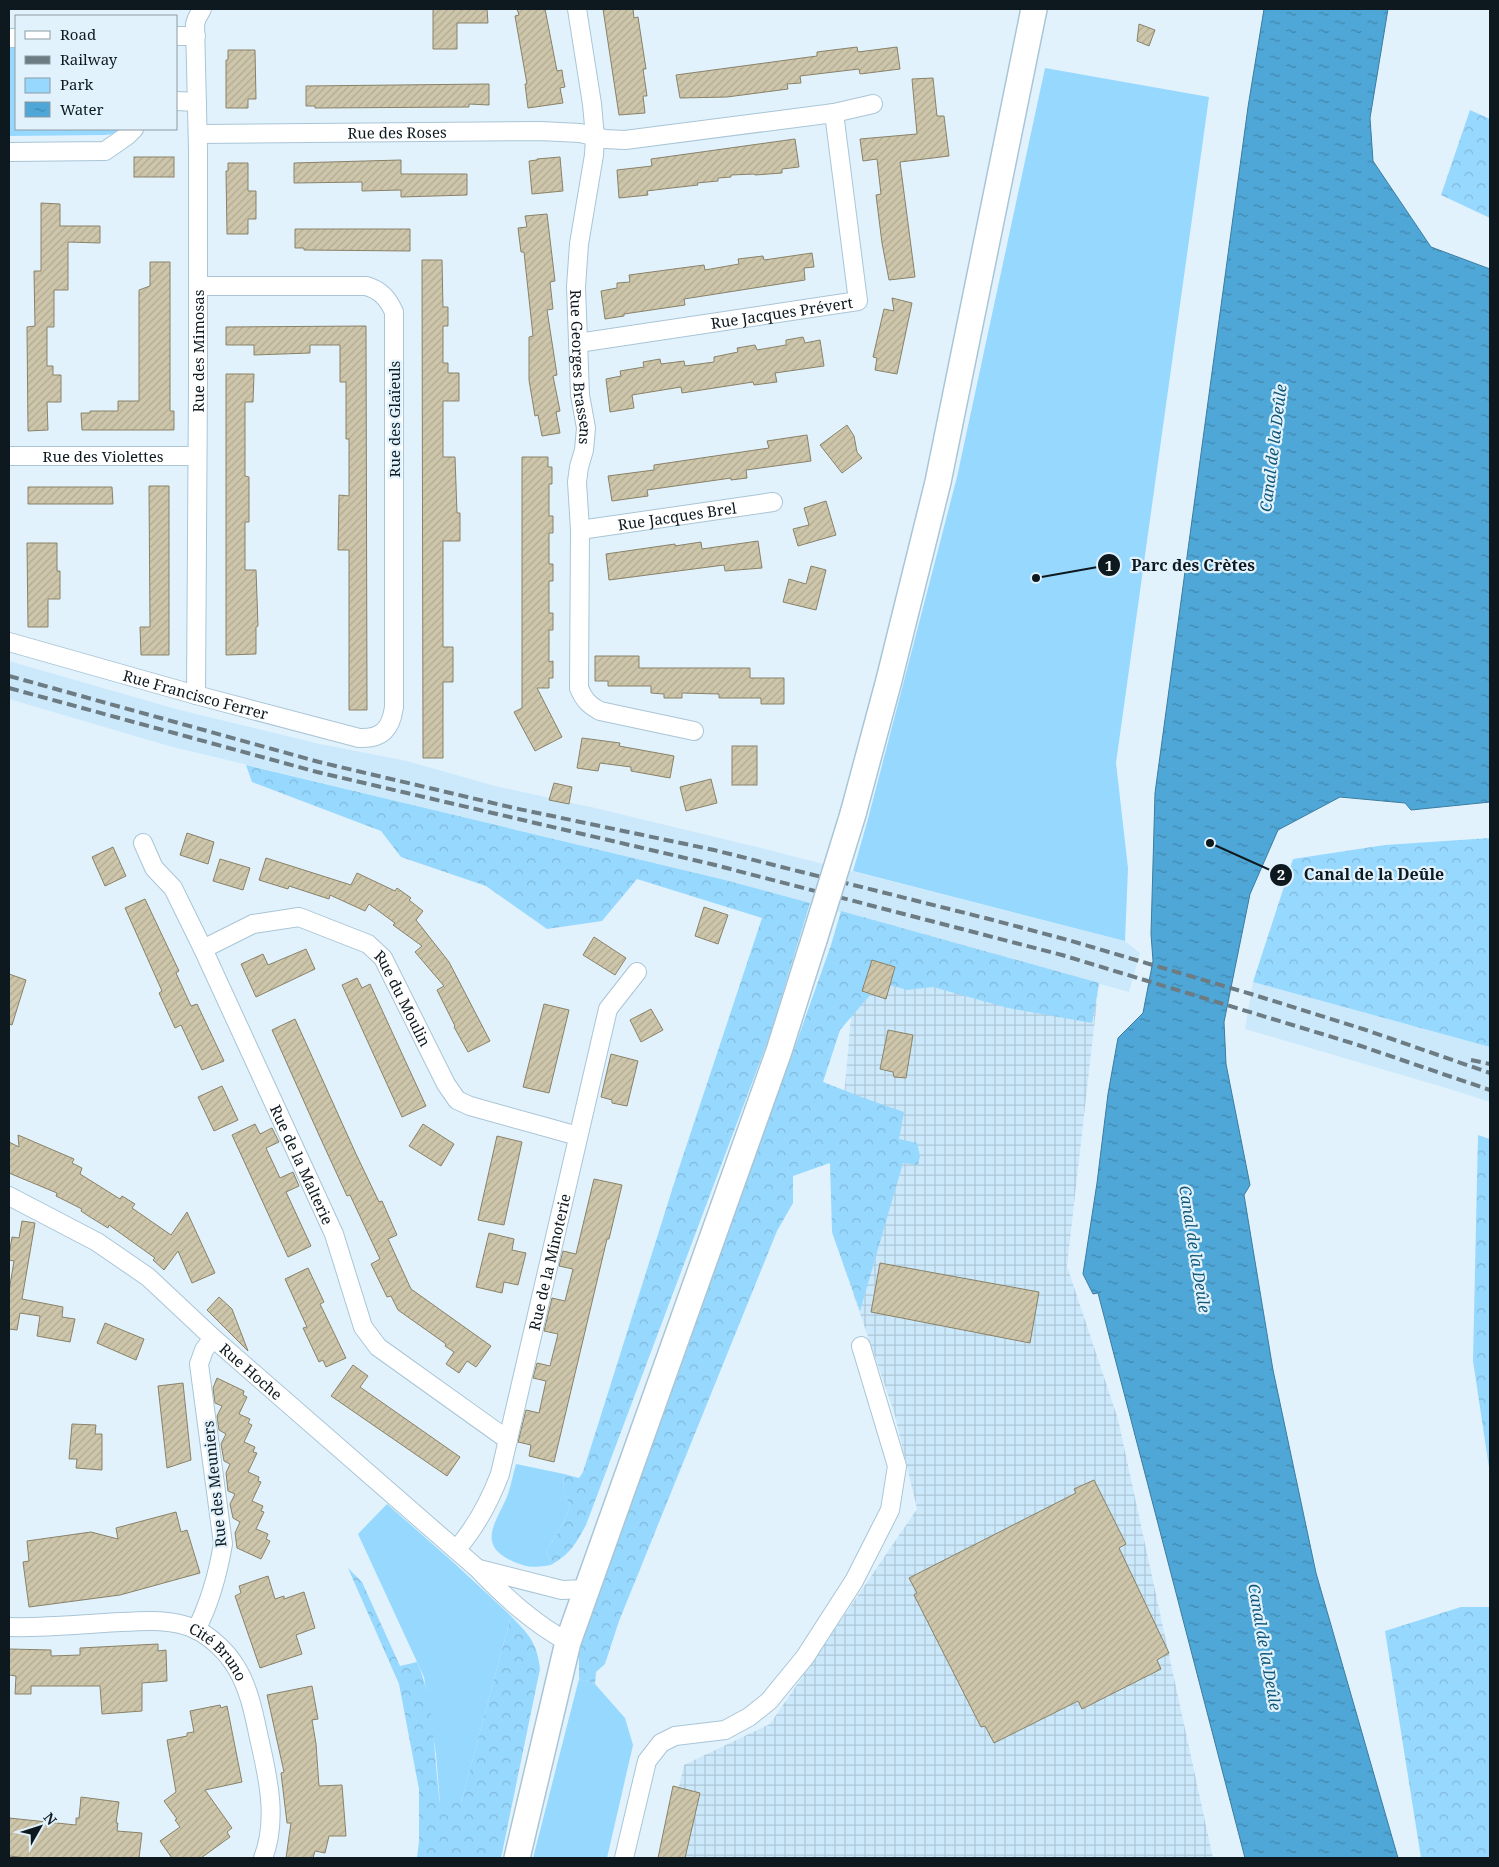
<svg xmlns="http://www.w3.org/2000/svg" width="1499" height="1867" font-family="'Noto Serif',serif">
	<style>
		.built { fill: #cce9fb }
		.industrial { fill: url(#industrial-grid) }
		.green { fill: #97d8fe }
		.forest { fill: url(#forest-crowns) }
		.water { fill: url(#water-ripples); stroke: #3c7ca0 }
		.building { fill: url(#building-hatch); stroke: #898268 }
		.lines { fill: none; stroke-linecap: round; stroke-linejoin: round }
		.street-casing { stroke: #a9c5d6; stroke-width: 20 }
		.secondary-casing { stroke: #a9c5d6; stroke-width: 28 }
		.street { stroke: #fff; stroke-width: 18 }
		.secondary { stroke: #fff; stroke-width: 25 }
		.rail { stroke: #6d7b83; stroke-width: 4; stroke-dasharray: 10 5; stroke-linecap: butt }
		.secondary-bridge-casing { stroke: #a9c5d6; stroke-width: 28; stroke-linecap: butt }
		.secondary-bridge { stroke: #fff; stroke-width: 25 }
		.labels { text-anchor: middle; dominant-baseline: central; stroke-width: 4.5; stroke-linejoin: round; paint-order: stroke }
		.street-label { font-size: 15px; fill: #0e191f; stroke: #e1f2fd }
		.water-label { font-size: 16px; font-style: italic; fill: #115676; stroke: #e1f2fd }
		.leader { fill: none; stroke: #0e191f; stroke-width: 2 }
		.callout-dot { fill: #0e191f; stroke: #e1f2fd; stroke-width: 2 }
		.mark-label { font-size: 15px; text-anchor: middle; font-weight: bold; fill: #fff }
		.callout-label { font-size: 16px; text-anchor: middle; font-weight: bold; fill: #0e191f; stroke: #e1f2fd; stroke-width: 4.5; stroke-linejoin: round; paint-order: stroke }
	</style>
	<defs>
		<pattern id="industrial-grid" width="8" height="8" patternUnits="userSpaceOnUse" patternTransform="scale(1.25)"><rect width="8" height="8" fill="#cce9fb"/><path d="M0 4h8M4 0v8" fill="none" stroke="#aec7d7"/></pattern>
		<pattern id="forest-crowns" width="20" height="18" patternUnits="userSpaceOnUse" patternTransform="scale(1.25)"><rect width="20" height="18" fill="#97d8fe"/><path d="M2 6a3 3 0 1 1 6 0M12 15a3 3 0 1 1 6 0" fill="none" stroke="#81b9d9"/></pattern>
		<pattern id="water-ripples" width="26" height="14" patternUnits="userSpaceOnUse" patternTransform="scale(1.25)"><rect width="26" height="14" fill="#4fa7d7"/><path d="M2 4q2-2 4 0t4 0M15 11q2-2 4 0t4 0" fill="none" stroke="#4087ae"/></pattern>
		<pattern id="building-hatch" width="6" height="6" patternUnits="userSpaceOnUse" patternTransform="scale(1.25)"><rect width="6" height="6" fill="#cec6ab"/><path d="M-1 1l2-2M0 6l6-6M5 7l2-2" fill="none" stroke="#b0aa93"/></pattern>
	</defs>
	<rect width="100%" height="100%" fill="#e1f2fd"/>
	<g class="built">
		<path d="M9 661 176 709 320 744 407 761 495 786 591 807 761 848 1125 941 1140 953 1129 992 721 879 169 746 9 699Z"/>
		<path d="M1253 982 1490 1047V1102L1453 1090 1245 1029Z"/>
	</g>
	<path class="industrial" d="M860 916 1099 983 1067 1266 1118 1419 1213 1858H662L684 1765 770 1724 917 1509 894 1412 832 1232Z"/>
	<g class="green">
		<path d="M9 48H16V129H122L113 134 105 135 9 136Z"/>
		<path d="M1045 68 1209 97 1116 763 1128 868 1125 941 853 871 868 819 957 477Z"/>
		<path d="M516 1464 564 1474 563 1491 570 1506 563 1524 546 1552 551 1565C533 1568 527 1568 510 1560 475 1543 499 1519 508 1494 511 1485 513 1474 516 1464Z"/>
		<path d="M387 1504 453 1562 511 1616 461 1803H440L436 1754 424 1677 358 1534Z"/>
		<path d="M579 1679 595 1684 625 1718 633 1745 607 1858H533Z"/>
	</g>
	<g class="forest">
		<path d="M1470 110 1490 119V218L1441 195Z"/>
		<path d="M246 765 721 879 810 903 770 1035 586 1525C575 1545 571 1553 551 1565L546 1552 563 1524 570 1506 563 1491 564 1474 579 1478 583 1472 678 1171 762 918 637 879 602 921 547 929 486 886 401 857 381 831 252 782Z"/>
		<path d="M1490 838V1047L1253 982 1293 859 1385 845Z"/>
		<path d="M841 911 1099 983 1092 1023 1008 1008 933 987 907 990 890 985 895 967 873 960 863 991 871 994 840 1030 823 1082 864 1098 904 1112 899 1139 917 1143 920 1156 918 1165 903 1163 860 1311 832 1232 830 1163 793 1176V1203L777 1231 619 1621 605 1664 596 1672 595 1684 579 1679V1652L609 1559 652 1447 699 1316 752 1158 792 1055 831 945Z"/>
		<path d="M1478 1135 1490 1139V1474L1473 1361Z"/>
		<path d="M348 1568 362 1582 400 1666 417 1662C435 1702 434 1760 440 1803H461L511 1616C529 1635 537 1642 540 1669L501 1858H417L419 1841V1789L399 1684Z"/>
		<path d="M1461 1607H1490V1858H1421L1385 1631Z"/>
	</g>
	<path class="water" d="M1264 9H1388L1370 118 1373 161 1431 247 1490 269V802L1411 810 1405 803 1340 797 1278 830 1250 894 1224 1022 1226 1064 1250 1185 1244 1195 1273 1370 1316 1573 1398 1858H1245L1098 1293 1093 1294 1083 1274 1097 1183 1108 1094 1118 1038 1143 1013 1153 961 1151 934 1155 793 1248 107Z"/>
	<g class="building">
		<path d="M433 9H487L488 23H457V49H433Z"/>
		<path d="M517 9H545L557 71 562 70 563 78 565 87 560 88 563 103 528 108 525 84H527L515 16 519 15Z"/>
		<path d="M603 9H633L634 18 638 17 646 69H643L647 96H643L645 113 619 115Z"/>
		<path d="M1139 24 1155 30 1149 46 1137 41Z"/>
		<path d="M857 47 858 52 897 47 900 69 860 74 859 69 800 76 801 83 787 84 788 89 727 97 680 98 676 75 817 56V52Z"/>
		<path d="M228 50H255L256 99H248V108H226V60H228Z"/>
		<path d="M933 78 937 116H944L949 156 900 162 915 277 889 280 882 243 876 195 881 194 877 159 863 161 860 139 917 134 912 79Z"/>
		<path d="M489 84V105L469 104V107L315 108V106H306V86Z"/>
		<path d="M795 139 799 167 782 169V173L755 175 754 174 731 175V177L718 178V181L697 183 698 185 663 189 647 191 648 195 619 198 617 170 652 166 651 159Z"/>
		<rect x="134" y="157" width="40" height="20"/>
		<path d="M560 157 563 191 532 194 529 161 537 160V159Z"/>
		<path d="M401 160V174H467V195L401 197V190L362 191V182L294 183V163Z"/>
		<path d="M228 163H248V191H256V219H248V234H227L226 171H228Z"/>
		<path d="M41 203 60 204V226H100V243L68 242V290H54V327H47V366H53V375H61V402H47L48 430 28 431 27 327 35 326 34 271H41Z"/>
		<path d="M547 214 555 281 550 282 553 309 547 310 557 375 553 376 560 411 556 412 560 433 542 436 538 415 535 416 529 380V337L533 336 524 252H521L518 228 527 227 525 216Z"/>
		<path d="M295 229H410V251L304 250V248H295Z"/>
		<path d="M812 253 814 267 804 268 805 280 684 299 685 305 624 314V316L605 319 601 291 617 288V283L630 282 629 275 704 265 705 270 739 264 738 259 763 256 764 260Z"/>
		<path d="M422 260H442L443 307H448V326H443V363H448V373H459V401H443V457H455L457 513H460V541H443V647H453V682H443V758H423Z"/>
		<path d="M150 262H170V411H174V430H82L81 413H90V411H118V401H139V290L150 286Z"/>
		<path d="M892 298 912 303 897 374 875 370 877 358 873 357 884 309 894 311Z"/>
		<path d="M366 326 367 710H349V550H338L339 495 349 496V439H346V382H340V345H310V353L254 355V345H226V327Z"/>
		<path d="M803 337 805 343 820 340 824 366 775 373 777 382 754 385 753 382 682 393 681 387 632 395 634 408 610 412 606 379 621 376 620 371 644 367 643 362 660 359 661 364 684 361 685 366 714 362V357L738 352 737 348 755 345 757 350 786 345V340Z"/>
		<path d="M226 374H254L253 402H245V476L249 477V522H245V570H256L258 626 256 627V654L226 655Z"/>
		<path d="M847 425 854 436 857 452 862 458 842 473 820 445Z"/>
		<path d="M807 435 811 461 746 470 747 478 731 480V478L647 490 648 496 612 501 608 476 654 470V465L769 448 767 441Z"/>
		<path d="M522 457H548V467H552V484H549V516H553V533H549V564H553V581H549V613H553V630H549V662L553 661V678H549V688H537L562 737 535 751 514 712 522 708Z"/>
		<path d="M149 486H169V655H141L140 627H150Z"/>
		<path d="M28 487H112L113 504H28Z"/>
		<path d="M826 501 836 535 798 546 793 529 809 525 804 508Z"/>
		<path d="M758 541 762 568 725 571 724 565 609 580 606 554 675 544V546L701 542 702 549Z"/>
		<path d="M27 543H57V571H60V599H48V627H28Z"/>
		<path d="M811 566 826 570 816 610 783 602 789 579 806 584Z"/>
		<path d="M595 656H639V668H750V678H784V704H761V698H719V694L682 693V698H664V694L651 693V686H608V681H595Z"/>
		<path d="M582 738 620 743 619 746 674 756 670 778 631 771V767L600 763 598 771 577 768Z"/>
		<rect x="732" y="746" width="25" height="39"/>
		<path d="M711 779 717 803 686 811 680 787Z"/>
		<path d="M554 783 572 787 569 804 549 800Z"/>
		<path d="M187 833 214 842 208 864 180 855Z"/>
		<path d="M113 847 126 876 105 886 92 857Z"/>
		<path d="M266 858 351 885 357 873 395 891 397 888 411 898 409 900 423 911 416 920 449 962 490 1041 468 1052 454 1027 455 1026 437 990 444 986 415 952 422 946 393 925 395 923 369 904 365 911 330 895 329 899 289 886 288 889 259 880Z"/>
		<path d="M220 859 250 868 243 890 213 881Z"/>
		<path d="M145 899 179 971 176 973 191 1006 197 1004 224 1061 202 1070 181 1025 175 1028 159 993 162 991 125 908Z"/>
		<path d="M704 907 728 915 718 944 695 936Z"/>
		<path d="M594 937 626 958 615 975 583 955Z"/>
		<path d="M306 949 315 969 256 997 241 964 263 954 268 965Z"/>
		<path d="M872 960 895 967 886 999 862 991Z"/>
		<path d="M9 974 26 980 12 1025 9 1024Z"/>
		<path d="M357 978 362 988 370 984 426 1106 402 1117 342 985Z"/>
		<path d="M544 1004 569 1010 549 1093 523 1087Z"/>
		<path d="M651 1009 663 1030 641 1042 630 1020Z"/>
		<path d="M295 1019 356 1154 379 1202 382 1201 397 1235 388 1239 411 1289 491 1346 476 1367 467 1361 459 1373 446 1364 454 1352 445 1346 446 1344 398 1310 391 1296 387 1297 371 1264 380 1259 350 1195 347 1196 319 1135 272 1030Z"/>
		<path d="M888 1030 913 1035 906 1078 894 1077 893 1072 880 1069Z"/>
		<path d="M611 1054 638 1061 627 1106 612 1103V1100L601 1097Z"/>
		<path d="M222 1086 238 1120 214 1131 198 1097Z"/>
		<path d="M255 1124 260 1134 272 1128 279 1142 266 1148 280 1178 293 1172 299 1186 286 1192 311 1246 288 1257 232 1135Z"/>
		<path d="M423 1124 454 1144 441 1166 409 1146Z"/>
		<path d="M18 1135 74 1159 72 1163 82 1168 80 1174 120 1199 122 1196 135 1204 132 1208 171 1235 187 1212 215 1273 192 1283 178 1251 164 1270 153 1260 155 1258 109 1225 108 1228 90 1217 81 1211 82 1209 56 1196 57 1193 9 1173V1142L19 1147Z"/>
		<path d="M497 1136 522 1142 504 1225 478 1220Z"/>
		<path d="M594 1179 622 1185 609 1239H607L554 1462 529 1456 531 1445 518 1442 526 1410 539 1413 546 1381 533 1378 537 1363 550 1366 558 1334 544 1331 552 1298 565 1301 573 1269 559 1266 563 1251 576 1254Z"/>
		<path d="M22 1221 35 1223 22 1299 63 1307 62 1317 75 1319 70 1342 37 1336 40 1316 20 1313 17 1330 9 1329V1291L14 1261 9 1260V1255L12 1237 19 1238Z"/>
		<path d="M489 1233 514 1239 512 1250 526 1253 518 1285 504 1282 502 1293 476 1287Z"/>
		<path d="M880 1263 1039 1292 1030 1343 871 1312Z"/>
		<path d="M308 1268 324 1302 320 1304 346 1358 326 1367 323 1360 319 1362 303 1328 307 1327 285 1279Z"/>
		<path d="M219 1297 232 1309 248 1351 207 1310Z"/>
		<path d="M105 1323 144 1339 136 1360 97 1343Z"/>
		<path d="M353 1365 368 1376 360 1387 460 1457 447 1476 331 1396Z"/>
		<path d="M217 1378 244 1391 243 1395 247 1397 239 1414 250 1419 248 1423 252 1425 244 1442 255 1447 253 1452 257 1453 248 1472 259 1477 258 1481 261 1482 252 1501 263 1506 261 1511 264 1512 256 1529 268 1534 266 1539 270 1541 261 1559 237 1548 235 1533 240 1522 233 1518 230 1504 235 1494 228 1491 226 1473 230 1464 224 1461 221 1444 226 1434 219 1430 217 1416 222 1406 215 1403 213 1388Z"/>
		<path d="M183 1383 191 1460 167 1468 158 1386Z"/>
		<path d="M72 1424 96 1425 95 1434H102V1470L76 1468 77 1459H69Z"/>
		<path d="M1094 1480 1126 1544 1119 1548 1169 1653 1157 1660 1161 1669 1082 1709 1078 1701 994 1743 985 1726 981 1727 914 1595 917 1593 909 1578 1076 1493 1074 1489Z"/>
		<path d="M176 1512 181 1532 187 1530 200 1573 120 1595 29 1607 23 1562 29 1561 27 1541 91 1532 118 1539 116 1528Z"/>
		<path d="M268 1576 275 1599 284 1596V1599L304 1592 315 1628 296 1635 302 1654 260 1668 235 1596 241 1593 239 1586Z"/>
		<path d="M158 1644V1651L166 1650 167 1681 142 1683V1711L102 1714 100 1686H31V1694H15L16 1676 9 1675V1649L51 1650V1656L80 1655V1648Z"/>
		<path d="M312 1686 318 1719 312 1720 316 1744 319 1786 342 1785 346 1836H329L325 1853 315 1851 313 1858H286L291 1823H287L281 1773 284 1772 267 1695Z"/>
		<path d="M220 1705 221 1708 227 1706 242 1782 205 1790 232 1828 227 1832 230 1837 201 1858H172L160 1841 180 1827 175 1820 177 1819 164 1801 176 1792 167 1740 187 1736V1733L194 1732 190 1711Z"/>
		<path d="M673 1786 700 1793 685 1858H658Z"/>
		<path d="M81 1797 119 1802 116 1823H118L117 1831 142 1833 139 1858H27L9 1856V1818L76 1825V1818H79Z"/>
	</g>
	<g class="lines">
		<g class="street-casing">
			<g id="street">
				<path id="s1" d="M577 9 592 104 595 137 594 155 579 244 576 287 580 395 586 428 584 450 579 467 577 482 580 530 579 688C584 700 589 705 600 711L694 731"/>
				<path d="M176 36H196"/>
				<path d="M9 38H16"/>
				<path d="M176 101 197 102"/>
				<path id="s2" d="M198 134 540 131 580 133 605 139 625 140 834 113 873 104"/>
				<path d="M9 152 105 151 128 135 134 129"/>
				<path id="s3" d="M578 343 858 301 834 113"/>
				<path id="s4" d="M9 456H197"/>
				<path id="s5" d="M580 530 773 502"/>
				<path id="s6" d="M9 642 196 695 359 738C382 739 391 729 394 707V312C388 299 381 290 366 286H198"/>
				<path id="s7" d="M196 695 198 382V150L195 24 197 18 202 9"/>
				<path id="s8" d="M143 843 154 868 173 888 203 949 334 1234 363 1327 378 1347 508 1440"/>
				<path id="s9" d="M203 949 253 924 299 917 368 944 383 958 446 1084 457 1100 470 1106 578 1136"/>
				<path id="s10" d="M9 1196 97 1242 148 1277 213 1338 478 1569C505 1597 533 1623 568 1642"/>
				<path id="s11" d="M456 1550C476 1527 489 1503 500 1474L608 1009 637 972"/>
				<path d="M479 1569 562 1590 586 1589"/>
				<path id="s12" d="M9 1627C40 1628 72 1625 104 1623 133 1622 170 1616 197 1630 212 1638 227 1652 236 1667 249 1688 254 1714 259 1738 268 1777 278 1820 263 1858"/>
				<path d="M196 1630C210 1603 218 1573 223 1544L199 1364 204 1350 213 1338"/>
				<path d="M624 1858 647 1761 661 1743 675 1736 725 1730 749 1717 769 1701 805 1657 854 1581 890 1510 897 1466 861 1346"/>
			</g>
		</g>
		<g class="secondary-casing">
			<g id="secondary">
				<path d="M853 814 889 680 938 482 1034 9"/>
				<path d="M517 1858 568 1642 779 1051 814 940"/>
			</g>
		</g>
		<use href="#street" class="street"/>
		<use href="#secondary" class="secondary"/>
		<g class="rail">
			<path d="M9 676 319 762 514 808 714 850 989 919 1068 940 1251 994 1363 1029 1490 1073"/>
			<path d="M9 688 317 772 711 864 1062 955 1355 1044 1490 1090"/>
			<path d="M1471 1060 1490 1064"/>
		</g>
		<g class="secondary-bridge-casing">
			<path id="secondary-bridge" d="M814 940 853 814"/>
		</g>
		<use href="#secondary-bridge" class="secondary-bridge"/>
	</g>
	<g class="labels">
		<g class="street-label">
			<text stroke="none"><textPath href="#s2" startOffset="199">Rue des Roses</textPath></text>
			<text stroke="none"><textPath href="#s3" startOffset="206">Rue Jacques Prévert</textPath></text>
			<text stroke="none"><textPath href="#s7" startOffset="344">Rue des Mimosas</textPath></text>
			<text stroke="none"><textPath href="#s1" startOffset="361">Rue Georges Brassens</textPath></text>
			<text transform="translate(394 419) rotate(-90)">Rue des Glaïeuls</text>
			<text stroke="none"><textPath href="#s4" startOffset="94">Rue des Violettes</textPath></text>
			<text stroke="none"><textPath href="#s5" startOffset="98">Rue Jacques Brel</textPath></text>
			<text stroke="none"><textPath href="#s6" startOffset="194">Rue Francisco Ferrer</textPath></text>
			<text stroke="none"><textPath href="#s9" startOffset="242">Rue du Moulin</textPath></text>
			<text stroke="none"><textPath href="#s8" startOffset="360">Rue de la Malterie</textPath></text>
			<text stroke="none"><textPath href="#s11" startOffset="306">Rue de la Minoterie</textPath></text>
			<text stroke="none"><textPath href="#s10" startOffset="301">Rue Hoche</textPath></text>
			<text transform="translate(214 1484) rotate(-96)">Rue des Meuniers</text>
			<text stroke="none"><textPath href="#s12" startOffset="220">Cité Bruno</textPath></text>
		</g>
		<g class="water-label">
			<text transform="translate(1273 448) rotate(-83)">Canal de la Deûle</text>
			<text transform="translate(1195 1249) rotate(81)">Canal de la Deûle</text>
			<text transform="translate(1265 1647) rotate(80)">Canal de la Deûle</text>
		</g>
	</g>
	<path class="leader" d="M1036 578L1109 565M1210 843L1281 875"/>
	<g class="callout-dot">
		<circle cx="1036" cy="578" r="5"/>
		<circle cx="1210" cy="843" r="5"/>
		<circle cx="1109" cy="565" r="12"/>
		<circle cx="1281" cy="875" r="12"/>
	</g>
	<g class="mark-label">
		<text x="1109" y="571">1</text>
		<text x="1281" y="880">2</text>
	</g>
	<g class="callout-label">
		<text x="1193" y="571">Parc des Crètes</text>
		<text x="1374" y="880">Canal de la Deûle</text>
	</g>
	<rect width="1499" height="1867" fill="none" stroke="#0e191f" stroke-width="20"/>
	<rect x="15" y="15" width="162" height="115" fill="#e1f2fd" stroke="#8d9ba4"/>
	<rect x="25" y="31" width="25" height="8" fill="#ffffff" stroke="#8d9ba4"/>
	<text x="60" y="40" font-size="15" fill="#0e191f">Road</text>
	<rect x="25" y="56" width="25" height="8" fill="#6d7b83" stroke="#8d9ba4"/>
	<text x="60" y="65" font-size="15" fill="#0e191f">Railway</text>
	<rect x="25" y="78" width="25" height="15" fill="#97d8fe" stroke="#8d9ba4"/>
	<text x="60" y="90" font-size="15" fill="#0e191f">Park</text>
	<rect x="25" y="102" width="25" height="15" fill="url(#water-ripples)" stroke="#8d9ba4"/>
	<text x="60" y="115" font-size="15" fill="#0e191f">Water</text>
	<g transform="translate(40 1827) rotate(51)" stroke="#e1f2fd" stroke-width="4" paint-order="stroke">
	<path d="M0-4L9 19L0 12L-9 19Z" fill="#0e191f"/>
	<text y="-8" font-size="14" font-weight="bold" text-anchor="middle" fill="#0e191f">N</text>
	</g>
</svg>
